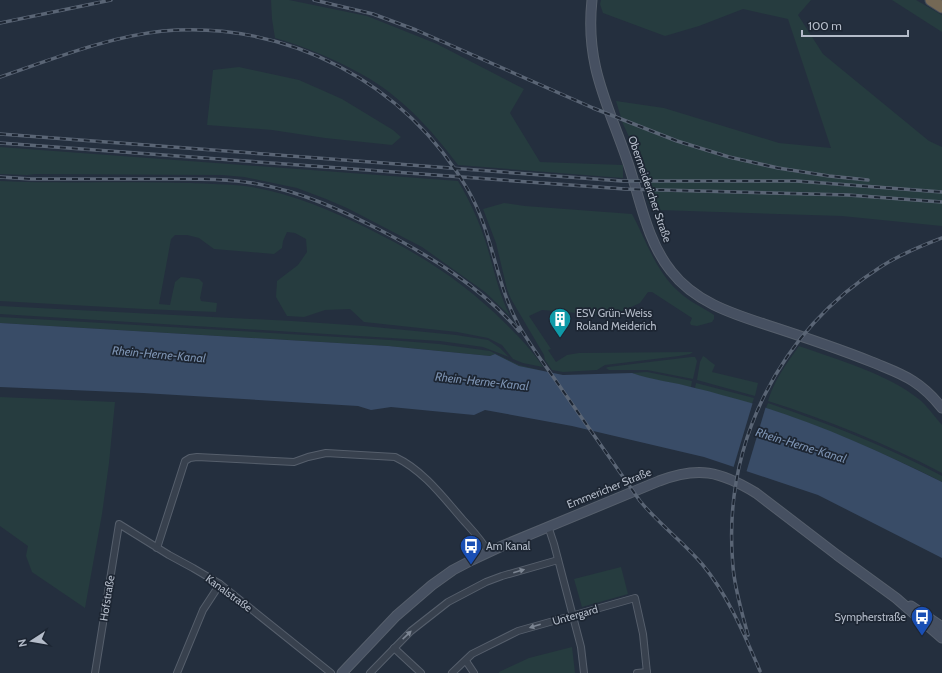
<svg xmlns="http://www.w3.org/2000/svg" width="942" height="673" font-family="Cabin,sans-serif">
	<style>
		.green { fill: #263c3f }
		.water { fill: #394c67 }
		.pier { fill: #242f3e }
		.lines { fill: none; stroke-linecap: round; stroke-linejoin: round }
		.minor-casing { stroke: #565f6c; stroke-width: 8 }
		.secondary-casing { stroke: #565f6c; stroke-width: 11 }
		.motorway-casing { stroke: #434c59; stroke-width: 13 }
		.minor { stroke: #38414e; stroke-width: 6 }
		.secondary { stroke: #465061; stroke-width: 9 }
		.motorway { stroke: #746855; stroke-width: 11 }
		.rail-casing { stroke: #5a6575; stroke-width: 3.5 }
		.rail { stroke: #1d2633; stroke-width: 2; stroke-dasharray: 6; stroke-linecap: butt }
		.oneway { fill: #7c8592 }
		.labels { text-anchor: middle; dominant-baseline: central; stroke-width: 3.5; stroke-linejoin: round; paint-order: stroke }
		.street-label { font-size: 11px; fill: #b4bcc9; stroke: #1d2633 }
		.poi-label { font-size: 11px; fill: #b4bcc9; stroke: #1d2633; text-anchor: start }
		.water-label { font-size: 12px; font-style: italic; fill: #7c92b1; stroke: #1d2633 }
	</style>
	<rect width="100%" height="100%" fill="#242f3e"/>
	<g class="green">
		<path d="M271 0H289L367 16 437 44 524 89 510 113 540 162 623 165V178L458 165C432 130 401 96 363 75 335 59 306 47 275 38L272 19Z"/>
		<path d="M601 0H811L798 15 823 54 929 141 942 147V226L842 216 658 210 651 208 648 202 632 143 623 124 616 101 664 108 779 143 831 148 788 19 743 9 699 26 665 36 603 13 600 4Z"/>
		<path d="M892 0H916L942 15V32Z"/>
		<path d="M239 67 299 80 342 99 393 130 401 137 392 145 325 138 272 130 207 125 213 70Z"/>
		<path d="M0 147 458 181C470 201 480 223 487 246 494 270 499 294 510 316L485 292 422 247 347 208 326 199 297 188 244 177 222 175 35 174 27 175 0 174Z"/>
		<path d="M0 181C63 184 127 181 190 183 209 184 227 184 245 186 288 192 328 209 367 228 421 255 463 281 506 324 519 337 533 351 543 367L523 363 513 359 502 345 488 338 457 332 364 322 350 309 325 310 304 317 287 316 276 297 277 281 298 265 307 252 306 239 295 233 287 232 283 241 282 248 274 254 214 249 199 238 187 235H175L171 239 159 304 170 305 175 282 181 277 199 279 203 283 200 298 201 301 217 303 216 312 144 309 0 301Z"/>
		<path d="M504 203 525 206 632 214C646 240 655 270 678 291 688 301 702 307 714 315V319L712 322 697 326 691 325 690 323 692 318 652 292H648L640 303 611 316 542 310 529 316 551 349 548 350 556 362 567 355 579 353 693 352 690 354 679 356 605 365 597 370 563 372 552 370 545 360 544 355 511 299 507 289 496 243 483 209Z"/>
		<path d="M0 306 292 321 364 326 456 335 488 340 500 348 509 357 483 347 440 341 0 314Z"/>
		<path d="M0 317 390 340 439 344 490 351 519 365 544 371 519 366 495 354 490 356 388 346 0 323Z"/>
		<path d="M799 346C836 359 890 375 920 400 928 407 935 417 942 425V473C887 444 828 420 768 401 774 380 787 363 799 346Z"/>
		<path d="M703 356C707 358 710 362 715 365L712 372 758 383 755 396 697 380 700 362Z"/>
		<path d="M691 357H695L697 361 693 379 647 370H609L606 368 608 367Z"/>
		<path d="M647 372 692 381 691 387 642 377 632 373Z"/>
		<path d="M696 383 754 398 752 404 695 388Z"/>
		<path d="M0 397 115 402 109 463 102 514 85 608 32 572 26 556 28 546 0 526Z"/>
		<path d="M768 403C827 423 886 446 942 476V482C885 453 827 429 766 408Z"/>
		<path d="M621 567 628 594 582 607 574 579Z"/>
		<path d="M572 647 575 673H499V672L529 658Z"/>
	</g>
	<path class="water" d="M0 323 388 346 490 356 495 354 519 366 563 375 632 373C652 380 674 382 695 388 713 392 732 398 751 403 817 423 880 451 942 482V558L818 495 704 457 572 426 485 410 474 415 391 407 371 410 358 406 143 393 0 387Z"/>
	<path class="pier" d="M753 402 766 406 746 473 733 469Z"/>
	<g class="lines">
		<g class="minor-casing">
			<g id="minor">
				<path d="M548 526 554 544 581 647 584 673"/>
				<path d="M157 548 185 461 190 458 197 457 294 462 308 457 326 453 395 457C423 470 443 497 463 520 472 530 482 540 488 552"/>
				<path d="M394 648 421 673"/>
				<path d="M466 661 474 673"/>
				<path d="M95 673 119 524 169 555 193 568 220 584 331 673"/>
				<path d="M177 673 203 610 220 584"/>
				<path d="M370 673 411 631 448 602 486 582 502 576 558 560"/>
				<path d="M452 673 472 654 518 631 635 598 643 634 647 673"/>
				<path d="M637 673 647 672"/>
			</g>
		</g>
		<g class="secondary-casing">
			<g id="secondary">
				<path d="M592 0C585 64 607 102 627 160 640 197 646 240 671 271 694 301 730 313 764 324 801 336 837 348 872 362 886 368 901 373 913 381 924 388 934 398 942 408"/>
				<path d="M911 606 942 627"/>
				<path d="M342 673 396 616 432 585 453 570 472 560 502 546 659 481C698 466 720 471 756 493L837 555 896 598 942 638"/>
			</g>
		</g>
		<g class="motorway-casing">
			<path id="motorway" d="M931 0 942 7"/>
		</g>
		<use href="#minor" class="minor"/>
		<use href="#secondary" class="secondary"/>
		<use href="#motorway" class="motorway"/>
		<g class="rail-casing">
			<g id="rail">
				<path d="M314 0 373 14 416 30 593 108 677 141 729 157 778 168 829 176 868 180"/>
				<path d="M0 23 111 0"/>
				<path d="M0 77C53 59 107 37 163 31 286 20 407 83 468 190 493 233 495 281 518 324 531 347 548 369 563 391 589 428 614 464 640 501 659 524 683 542 702 564 728 595 744 634 760 671"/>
				<path d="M0 134 622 181H796L942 192"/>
				<path d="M0 143 625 189 848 195 942 202"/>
				<path d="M0 177 31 179C74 179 116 179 159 179 192 179 226 178 258 184 302 192 341 210 380 230 430 256 481 287 519 331"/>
				<path d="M748 635C742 613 735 590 733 567 722 445 778 332 882 266 901 254 921 246 942 238"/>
			</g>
		</g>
		<use href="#rail" class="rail"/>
	</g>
	<defs><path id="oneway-solid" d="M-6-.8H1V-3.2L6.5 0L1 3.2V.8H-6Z"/></defs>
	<g class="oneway">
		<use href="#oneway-solid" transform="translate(519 571) rotate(-16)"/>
		<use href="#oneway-solid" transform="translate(535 626) rotate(163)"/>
		<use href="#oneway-solid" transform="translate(407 635) rotate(-43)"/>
	</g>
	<defs>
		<g id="building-pin" transform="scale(1.15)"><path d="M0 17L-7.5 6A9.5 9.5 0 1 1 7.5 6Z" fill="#0f9aa8" stroke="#1d2633"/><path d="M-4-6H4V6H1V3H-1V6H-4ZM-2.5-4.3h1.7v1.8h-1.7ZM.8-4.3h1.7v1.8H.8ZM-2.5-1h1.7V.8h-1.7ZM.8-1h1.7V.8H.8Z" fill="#fff"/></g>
		<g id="bus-pin" transform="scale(1.15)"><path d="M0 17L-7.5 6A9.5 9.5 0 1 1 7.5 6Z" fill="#1a4fb4" stroke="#1d2633"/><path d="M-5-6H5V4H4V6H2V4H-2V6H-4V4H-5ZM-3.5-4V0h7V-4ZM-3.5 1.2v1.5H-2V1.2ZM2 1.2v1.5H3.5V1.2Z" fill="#fff"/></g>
	</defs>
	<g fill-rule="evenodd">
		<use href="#building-pin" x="560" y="319"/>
		<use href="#bus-pin" x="471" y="546"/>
		<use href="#bus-pin" x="922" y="617"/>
	</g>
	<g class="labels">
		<g class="street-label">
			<text transform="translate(650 189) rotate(71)">Obermeidericher Straße</text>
			<text transform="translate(609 488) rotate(-22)">Emmericher Straße</text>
			<text transform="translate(229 593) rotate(36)">Kanalstraße</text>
			<text transform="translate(107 598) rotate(-81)">Hofstraße</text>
			<text transform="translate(575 615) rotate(-16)">Untergard</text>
		</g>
		<g class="poi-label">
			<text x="576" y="313">ESV Grün-Weiss<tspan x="576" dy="13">Roland Meiderich</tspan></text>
			<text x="486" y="546">Am Kanal</text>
			<text x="906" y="617" text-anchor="end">Sympherstraße</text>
		</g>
		<g class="water-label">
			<text transform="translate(159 354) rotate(5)">Rhein-Herne-Kanal</text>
			<text transform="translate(482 381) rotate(6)">Rhein-Herne-Kanal</text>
			<text transform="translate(801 445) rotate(17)">Rhein-Herne-Kanal</text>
		</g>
	</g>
	<g transform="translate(32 641) rotate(258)" stroke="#1d2633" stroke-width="3" paint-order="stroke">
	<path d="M0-3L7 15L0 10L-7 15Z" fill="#b4bcc9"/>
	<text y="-6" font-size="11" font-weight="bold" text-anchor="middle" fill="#b4bcc9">N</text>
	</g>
	<path d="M802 30v6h106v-6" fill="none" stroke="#b4bcc9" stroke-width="2"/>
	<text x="808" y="30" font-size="12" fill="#b4bcc9" stroke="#1d2633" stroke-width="3" paint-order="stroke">100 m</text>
</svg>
